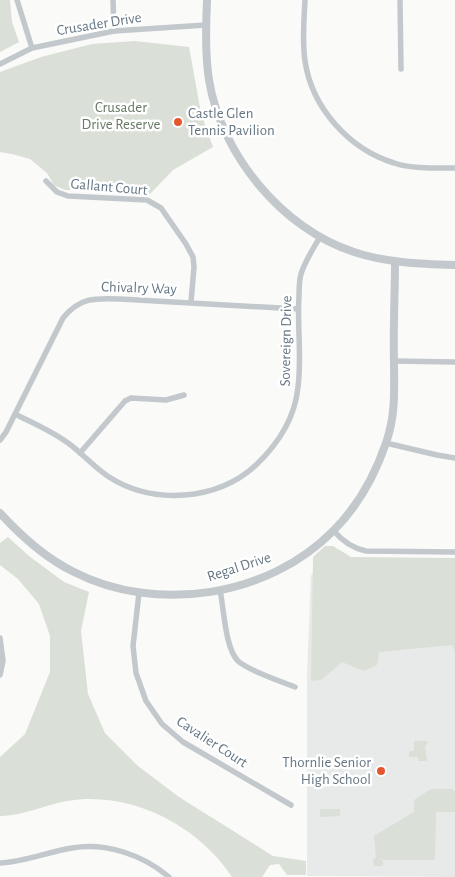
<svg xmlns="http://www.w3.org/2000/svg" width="455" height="877" font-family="'Alegreya Sans',sans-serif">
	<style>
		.built { fill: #e8e9e9 }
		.green { fill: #dadfd7 }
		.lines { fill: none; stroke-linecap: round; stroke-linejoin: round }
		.minor { stroke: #c3c8cc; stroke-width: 5.5 }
		.tertiary { stroke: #c3c8cc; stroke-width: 8 }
		.poi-dot { fill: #e4572e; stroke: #fff; stroke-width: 2 }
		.labels { text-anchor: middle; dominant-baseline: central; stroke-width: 5; stroke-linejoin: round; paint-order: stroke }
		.street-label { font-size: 15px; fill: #657683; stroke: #fff }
		.park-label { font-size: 15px; fill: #687a64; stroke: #fff }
		.poi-label { font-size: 15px; fill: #657683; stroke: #fff; text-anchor: start }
	</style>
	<rect width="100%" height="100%" fill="#fafaf8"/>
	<path class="built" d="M342 562 455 563V877L307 876V675L311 575Z"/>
	<g class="green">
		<path d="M0 0H10L12 22 19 42 0 52Z"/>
		<path d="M135 41 189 47 201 113 213 147 173 170 150 194 129 190H65L54 185 47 173 30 159 12 154 0 152V72L41 57 92 44Z"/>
		<path d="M8 537 29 556 64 582 89 592 81 631 88 694 105 733 138 766 179 797 273 856 306 861V875H287L279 864 270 865 262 877H232C198 825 130 790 67 801 45 805 22 816 0 816V757L25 734 50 672V636L39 604 18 579 0 565V543Z"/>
		<path d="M325 546H333L351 557 455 558V652L452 645 379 652 377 665 364 671 342 662 321 680 311 681 313 557Z"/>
		<path d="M414 741H427V744L425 746 427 761H418V757H409V751H414Z"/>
		<path d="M431 789H452L455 791V812H436L435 860H384L377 858 383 861V866H374L373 860 376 857 374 836 414 812V800Z"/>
		<path d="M320 809H340V816L320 817Z"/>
	</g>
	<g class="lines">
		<g class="minor">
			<path d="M17 0 32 48"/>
			<path d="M113 0 114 31"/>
			<path d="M305 0C304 20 302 41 305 61 312 108 349 149 394 163 411 169 437 168 455 168"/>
			<path d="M400 0 401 69"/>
			<path d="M0 64 32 48 114 31 206 25"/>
			<path d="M46 181 57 192 68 196 147 200 161 208 186 244 193 257 194 267 191 302"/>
			<path d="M394 361 455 362"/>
			<path d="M15 414C33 423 52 431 68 443 82 453 94 467 109 477 153 505 217 501 256 465 278 444 295 418 298 387 302 357 297 326 299 296 299 289 299 281 301 274 305 261 313 249 320 237"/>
			<path d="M0 440 6 432 63 318C80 297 95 298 120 299L298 309"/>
			<path d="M386 443 437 455 455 458"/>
			<path d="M80 453 125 401 131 398 166 400 184 395"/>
			<path d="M334 531C343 542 352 548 366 551L455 552"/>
			<path d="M220 590C224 609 225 648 238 661 249 671 280 681 295 687"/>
			<path d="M139 593 133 646 136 673 146 701 162 724 183 742 291 805"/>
			<path d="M0 638 3 661 0 675"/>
			<path d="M0 863C25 862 47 852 72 848 106 842 143 855 169 877"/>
		</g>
		<g class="tertiary">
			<path d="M207 0C206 26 205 54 209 80 221 154 282 229 354 252 387 263 421 264 455 265"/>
			<path d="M0 513C22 537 45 558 74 572 156 614 269 597 334 530 358 506 375 475 386 443 396 414 394 391 394 361 393 328 395 295 395 262"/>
		</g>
	</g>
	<g class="poi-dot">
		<circle cx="178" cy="122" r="5"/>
		<circle cx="381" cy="771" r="5"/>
	</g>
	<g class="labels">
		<g class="street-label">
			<text transform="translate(99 24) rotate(-9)">Crusader Drive</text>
			<text transform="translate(109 187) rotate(5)">Gallant Court</text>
			<text transform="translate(139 288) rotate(2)">Chivalry Way</text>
			<text transform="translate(286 341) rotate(-89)">Sovereign Drive</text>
			<text transform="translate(239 567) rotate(-18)">Regal Drive</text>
			<text transform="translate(212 742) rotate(33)">Cavalier Court</text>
		</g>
		<g class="park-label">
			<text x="121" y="107">Crusader<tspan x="121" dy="17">Drive Reserve</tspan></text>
		</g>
		<g class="poi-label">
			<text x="188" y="113">Castle Glen<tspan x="188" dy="17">Tennis Pavilion</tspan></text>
			<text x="371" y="762" text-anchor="end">Thornlie Senior<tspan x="371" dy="17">High School</tspan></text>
		</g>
	</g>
</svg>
